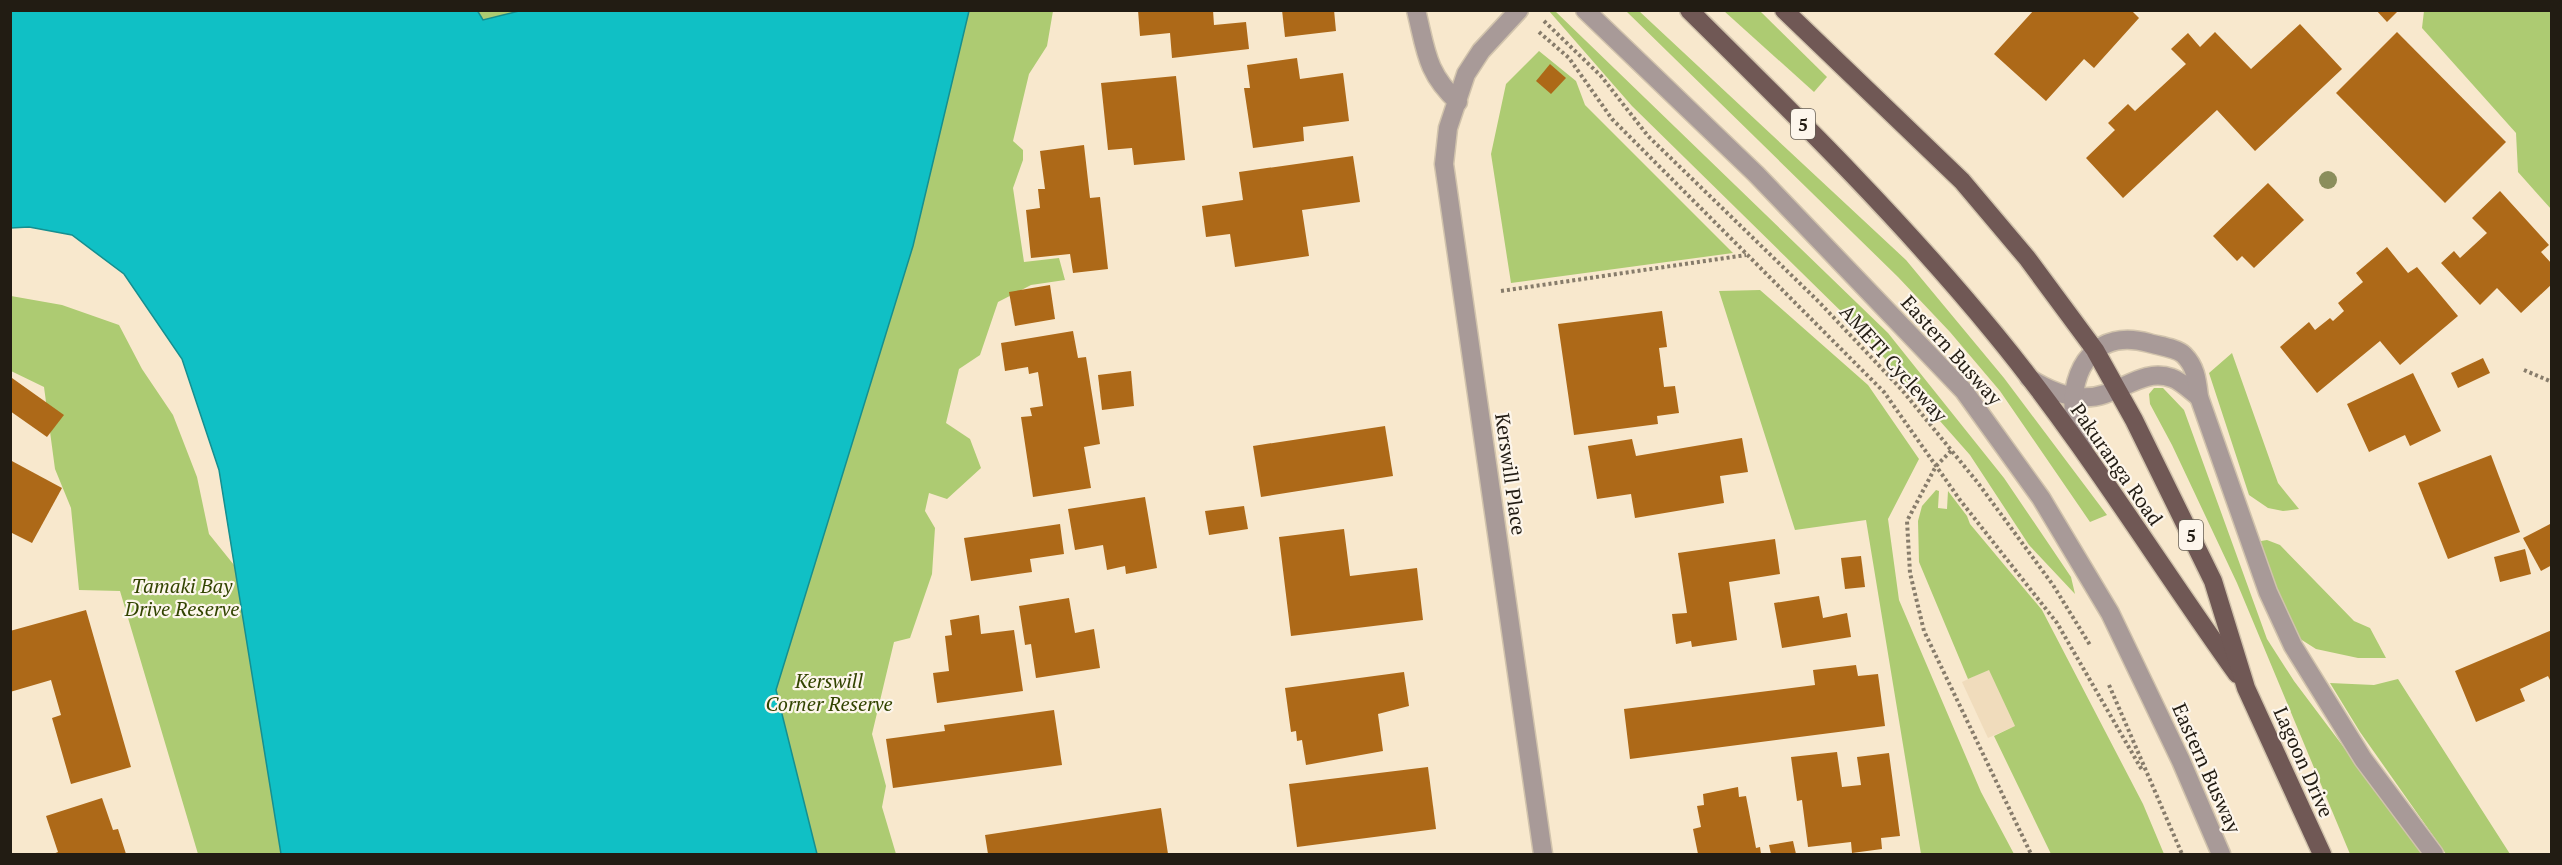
<svg xmlns="http://www.w3.org/2000/svg" width="2562" height="865" font-family="'PT Serif',serif">
	<style>
		.built { fill: #f0dcbc }
		.green { fill: #adcb72 }
		.water { fill: #10c0c5; stroke: #158f90; stroke-width: 1.5 }
		.building { fill: #ad6918 }
		.lines { fill: none; stroke-linecap: round; stroke-linejoin: round }
		.minor-casing { stroke: #d1c3ac; stroke-width: 21 }
		.major-casing { stroke: #d1c3ac; stroke-width: 21 }
		.path { stroke: #877c6b; stroke-width: 4; stroke-dasharray: 3 3; stroke-linecap: butt }
		.minor { stroke: #a89a98; stroke-width: 18 }
		.major { stroke: #705855; stroke-width: 18 }
		.tree { fill: #8b8e5c }
		.labels { text-anchor: middle; dominant-baseline: central; stroke-width: 4.5; stroke-linejoin: round; paint-order: stroke }
		.shield { fill: #fdf6ec; stroke: #645d54; stroke-width: 1.5 }
		.shield-label { font-size: 18px; font-weight: bold; fill: #221c13 }
		.street-label { font-size: 20px; fill: #221c13; stroke: #fdf6ec }
		.park-label { font-size: 20px; font-style: italic; fill: #324400; stroke: #fdf6ec }
	</style>
	<rect width="100%" height="100%" fill="#f8e8cd"/>
	<path class="built" d="M1989 669 2015 726 1988 738 1962 682Z"/>
	<g class="green">
		<path d="M11 11H1053L1047 46 1029 74 1013 141 1023 150V160L1013 188 1024 262 1059 258 1065 280 1031 285 998 302 980 355 959 369 946 423 970 439 981 468 947 499 929 493 925 511 935 528 932 574 910 638 894 642 872 734 886 786 882 807 896 854H198L120 591 79 590 71 508 55 469 44 387 11 371V296L62 305 119 325 142 369 173 415 197 477 209 534 234 565 219 470 182 359 124 274 72 235 29 227 11 228Z"/>
		<path d="M1549 11H1555L1888 333 2004 478 2071 577 2075 594 2029 545 1970 455 1856 326 1632 106Z"/>
		<path d="M1626 11H1639L1906 260 2004 378 2107 515 2090 522 2000 391 1950 332 1898 277Z"/>
		<path d="M1724 11H1760L1827 77 1814 92Z"/>
		<path d="M2424 11H2551V209L2518 172 2516 133 2422 28Z"/>
		<path d="M1539 51 1576 81 1585 105 1733 253 1511 283 1491 154 1506 84Z"/>
		<path d="M1760 290 1868 385 1919 459 1888 519 1899 600 1981 792 2014 854H1921L1866 520 1795 530 1719 291Z"/>
		<path d="M2232 353 2278 483 2299 509 2283 511 2268 508 2249 495 2209 373Z"/>
		<path d="M2154 388H2163L2184 410 2267 639 2294 681 2424 854H2350L2237 583 2172 445 2150 404 2149 394Z"/>
		<path d="M1936 490 1939 491 1938 508 1947 509 1948 491 1967 516 1970 524 2042 610 2143 804 2164 854H2051L1994 736 2015 726 1989 670 1968 679 1919 562 1918 521 1922 506Z"/>
		<path d="M2267 540 2280 545 2354 621 2370 628 2386 658H2358L2316 649 2294 635 2259 548 2261 541Z"/>
		<path d="M2398 679 2510 854H2446L2360 732 2330 683 2374 685Z"/>
	</g>
	<path class="water" d="M477 10 483 20 523 10 969 11 913 246 776 690 817 854H281L219 470 182 359 124 274 72 235 29 227 11 228V11Z"/>
	<g class="building">
		<path d="M1138 10H1213L1214 25 1246 22 1249 49 1172 58 1170 33 1140 36Z"/>
		<path d="M1282 10H1334L1336 31 1285 37Z"/>
		<path d="M2034 10H2131L2139 18 2094 68 2084 59 2046 101 1994 54Z"/>
		<path d="M2376 10H2399L2387 22Z"/>
		<path d="M2300 24 2342 69 2255 151 2217 110 2123 198 2086 158 2115 130 2108 123 2128 104 2135 111 2186 64 2171 49 2188 33 2200 47 2215 32 2251 69Z"/>
		<path d="M2397 32 2506 142 2445 203 2336 93Z"/>
		<path d="M1297 58 1300 79 1343 73 1349 121 1303 127 1304 141 1253 148 1244 88H1250L1247 65Z"/>
		<path d="M1550 64 1566 78 1551 94 1536 81Z"/>
		<path d="M1176 76 1185 160 1134 165 1132 148 1108 150 1101 83Z"/>
		<path d="M1084 145 1090 198 1100 197 1108 269 1073 273 1070 254 1031 258 1026 210 1040 208 1038 189H1045L1040 151Z"/>
		<path d="M1353 156 1360 202 1302 210 1309 256 1235 267 1230 234 1206 237 1202 206 1243 200 1239 172Z"/>
		<path d="M2268 183 2304 220 2254 268 2242 256 2237 261 2213 236Z"/>
		<path d="M2500 191 2549 245 2541 252 2552 264V284L2521 313 2497 288 2480 305 2441 263 2454 251 2460 258 2487 233 2472 218Z"/>
		<path d="M2387 247 2408 273 2417 267 2458 316 2400 365 2380 341 2317 393 2280 347 2309 322 2315 330 2330 318 2333 321 2344 311 2338 303 2363 282 2356 273Z"/>
		<path d="M1050 285 1055 319 1015 326 1009 292Z"/>
		<path d="M1662 311 1667 347 1659 348 1664 387 1675 386 1679 413 1657 416 1658 424 1574 435 1558 324Z"/>
		<path d="M1073 331 1078 358 1086 357 1100 444 1084 447 1091 488 1033 497 1021 417 1032 416 1030 408 1043 406 1038 372 1029 374 1028 367 1005 371 1001 343Z"/>
		<path d="M2483 358 2490 373 2458 388 2451 373Z"/>
		<path d="M1131 371 1134 406 1102 410 1098 375Z"/>
		<path d="M2413 373 2441 431 2410 446 2405 435 2369 452 2347 404Z"/>
		<path d="M12 378 64 415 47 437 10 411Z"/>
		<path d="M1385 426 1393 476 1261 497 1253 446Z"/>
		<path d="M1742 438 1748 472 1720 476 1724 503 1635 518 1631 494 1597 499 1588 446 1632 439 1636 456Z"/>
		<path d="M2491 455 2520 532 2448 559 2418 483Z"/>
		<path d="M10 460 62 488 32 543 10 532Z"/>
		<path d="M1145 497 1157 568 1126 574 1125 566 1107 570 1103 545 1075 550 1068 509Z"/>
		<path d="M1244 506 1248 529 1209 535 1205 511Z"/>
		<path d="M2552 523V565L2541 571 2523 538Z"/>
		<path d="M1060 524 1064 554 1030 559 1032 572 971 581 964 538Z"/>
		<path d="M1344 529 1350 576 1417 568 1423 620 1291 636 1279 537Z"/>
		<path d="M1775 539 1780 574 1729 582 1737 640 1692 647 1691 641 1676 644 1672 614 1687 613 1678 553Z"/>
		<path d="M2525 549 2531 574 2500 582 2494 557Z"/>
		<path d="M1861 556 1865 587 1845 589 1841 558Z"/>
		<path d="M1819 596 1823 618 1847 613 1851 637 1782 648 1774 603Z"/>
		<path d="M1069 598 1075 633 1094 629 1100 668 1036 678 1031 644 1025 645 1019 606Z"/>
		<path d="M86 610 131 767 71 784 52 718 61 715 51 680 10 692V631Z"/>
		<path d="M979 615 981 634 1014 630 1023 691 937 703 933 673 949 671 945 636 952 635 950 620Z"/>
		<path d="M2552 630V684L2548 676 2520 689 2525 701 2476 722 2455 671Z"/>
		<path d="M1856 665 1858 676 1878 674 1885 726 1630 759 1624 709 1815 685 1813 670Z"/>
		<path d="M1404 672 1409 706 1378 714 1383 751 1306 765 1302 740 1297 741 1296 731 1291 732 1285 688Z"/>
		<path d="M1054 710 1062 765 893 788 886 739 945 731 944 725Z"/>
		<path d="M1837 752 1842 787 1861 785 1857 757 1889 753 1900 836 1881 838 1882 849 1852 853 1851 842 1808 847 1802 800 1797 801 1791 757Z"/>
		<path d="M1428 767 1436 829 1297 847 1289 784Z"/>
		<path d="M1738 787 1739 797 1746 796 1756 848 1760 847 1761 854H1698L1693 829 1701 827 1697 806 1704 805 1703 794Z"/>
		<path d="M102 798 113 830 118 829 126 854H53L58 852 46 816Z"/>
		<path d="M1161 808 1168 854H988L985 835Z"/>
		<path d="M1793 841 1796 854H1771L1769 845Z"/>
	</g>
	<g class="lines">
		<g class="minor-casing">
			<g id="minor">
				<path d="M1416 10C1426 50 1426 73 1458 102"/>
				<path d="M1519 10 1481 51 1466 74 1448 128 1444 164 1543 854"/>
				<path d="M1585 10 1756 174 1964 391 2041 498 2110 613 2181 761 2221 854"/>
				<path d="M2029 378C2051 392 2079 403 2105 394 2127 387 2147 369 2172 378 2181 381 2191 391 2199 397"/>
				<path d="M2083 447C2080 437 2075 426 2074 416 2069 367 2097 328 2149 343 2159 346 2177 348 2184 355 2196 367 2197 381 2199 397L2268 592 2293 646 2363 759 2434 854"/>
			</g>
		</g>
		<g class="major-casing">
			<g id="major">
				<path d="M1689 10C1795 115 1900 218 1995 334 2083 441 2156 561 2237 674"/>
				<path d="M1784 10 1962 181 2027 258 2095 350 2134 420 2213 581 2246 688 2322 854"/>
			</g>
		</g>
		<g class="path">
			<path d="M1544 21 1601 76 1648 136 1819 302 1902 390 1978 483 2053 585 2090 645"/>
			<path d="M1539 32 1569 58 1612 119 1884 392 1960 500 2057 623 2142 770"/>
			<path d="M1501 291 1746 255"/>
			<path d="M2524 370 2552 382"/>
			<path d="M1951 451 1936 466 1907 521 1910 573 1924 631 2031 854"/>
			<path d="M2109 685 2182 854"/>
		</g>
		<use href="#minor" class="minor"/>
		<use href="#major" class="major"/>
	</g>
	<circle class="tree" cx="2328" cy="180" r="9"/>
	<g class="labels">
		<g class="shield">
			<rect x="1791" y="109" width="24" height="30" rx="4.5"/>
			<rect x="2179" y="520" width="24" height="30" rx="4.5"/>
		</g>
		<g class="shield-label">
			<text x="1803" y="124">5</text>
			<text x="2191" y="535">5</text>
		</g>
		<g class="street-label">
			<text transform="translate(1952 350) rotate(48)">Eastern Busway</text>
			<text transform="translate(1894 363) rotate(48)">AMETI Cycleway</text>
			<text transform="translate(2117 464) rotate(55)">Pakuranga Road</text>
			<text transform="translate(1511 474) rotate(82)">Kerswill Place</text>
			<text transform="translate(2304 762) rotate(66)">Lagoon Drive</text>
			<text transform="translate(2207 768) rotate(66)">Eastern Busway</text>
		</g>
		<g class="park-label">
			<text x="182" y="585">Tamaki Bay<tspan x="182" dy="23">Drive Reserve</tspan></text>
			<text x="829" y="680">Kerswill<tspan x="829" dy="23">Corner Reserve</tspan></text>
		</g>
	</g>
	<rect width="2562" height="865" fill="none" stroke="#221c13" stroke-width="24"/>
</svg>
